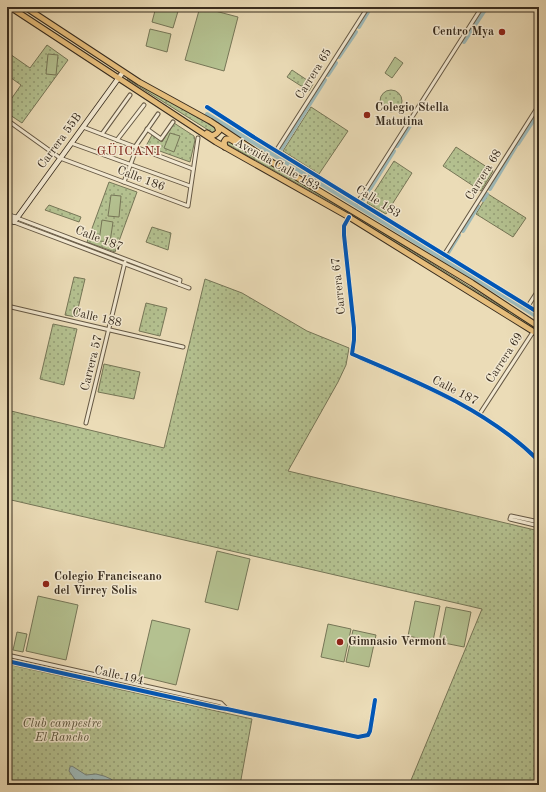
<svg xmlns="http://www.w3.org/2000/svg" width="546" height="792" font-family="'Old Standard TT',serif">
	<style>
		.grass { fill: url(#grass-dots); stroke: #767657 }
		.pitch { fill: #b4c190; stroke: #767657 }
		.water { fill: #9db9b9; stroke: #75817b }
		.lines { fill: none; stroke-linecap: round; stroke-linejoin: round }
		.stream { stroke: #75817b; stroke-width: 1 }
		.canal { stroke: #9db9b9; stroke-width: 4 }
		.street-casing { stroke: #655844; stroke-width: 5 }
		.secondary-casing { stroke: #382c1e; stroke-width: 6 }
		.primary-casing { stroke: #382c1e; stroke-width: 7 }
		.street { stroke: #f2e8d0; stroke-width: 3 }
		.secondary { stroke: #f2e8d0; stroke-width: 4.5 }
		.primary { stroke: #e6be7c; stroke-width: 5 }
		.cycleway-casing { stroke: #f2e8d0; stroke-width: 6 }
		.cycleway { stroke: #0057b8; stroke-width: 4 }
		.poi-dot { fill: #8f2418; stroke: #f2e8d0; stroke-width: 1.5 }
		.labels { text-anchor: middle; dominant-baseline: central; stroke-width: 3; stroke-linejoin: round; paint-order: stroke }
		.poi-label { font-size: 12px; font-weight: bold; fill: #382c1e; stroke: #f2e8d0; text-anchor: start }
		.street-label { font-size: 12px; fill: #382c1e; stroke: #f2e8d0 }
		.park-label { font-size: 12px; font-style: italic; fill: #57513a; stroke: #f2e8d0 }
		.neighbourhood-label { font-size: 13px; letter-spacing: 1px; fill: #7a1f14; stroke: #f2e8d0 }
	</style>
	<defs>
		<pattern id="grass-dots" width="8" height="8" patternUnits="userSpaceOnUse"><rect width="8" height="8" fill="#b4c190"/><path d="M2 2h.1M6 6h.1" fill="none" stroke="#939d75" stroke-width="1.8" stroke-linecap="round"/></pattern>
	</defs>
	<rect width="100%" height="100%" fill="#ebdcb7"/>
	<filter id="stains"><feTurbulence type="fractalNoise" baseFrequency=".005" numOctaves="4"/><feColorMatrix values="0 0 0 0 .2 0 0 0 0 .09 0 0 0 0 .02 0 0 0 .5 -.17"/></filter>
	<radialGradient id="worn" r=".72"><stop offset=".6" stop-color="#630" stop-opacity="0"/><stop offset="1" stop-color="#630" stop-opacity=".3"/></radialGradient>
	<g class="grass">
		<path d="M47 45 68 60 22 123 7 113V105L21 85 7 75V52L30 68Z"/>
		<path d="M292 70 313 84 309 91 287 77Z"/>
		<path d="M128 78 214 127 216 131 213 133 127 79Z"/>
		<circle cx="391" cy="101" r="11"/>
		<path d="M311 107 348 131 319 174 283 151Z"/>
		<path d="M174 123 194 136 195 140 190 162 146 146 152 135 162 142Z"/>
		<path d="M227 141H228L317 192 539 330V332L339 207 227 144Z"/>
		<path d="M456 147 493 171 481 191 443 166Z"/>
		<path d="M394 161 412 173 386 214 367 203Z"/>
		<path d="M109 182 137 192 115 252 87 242Z"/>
		<path d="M488 194 526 218 513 237 476 214Z"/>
		<path d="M49 205 81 217 79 222 45 210Z"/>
		<path d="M152 227 171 233 168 250 146 242Z"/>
		<path d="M74 277 85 279 76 317 65 315Z"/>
		<path d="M205 279 242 293 307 331 349 348 346 365 338 382 288 471 539 531V785H409L482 609 7 499V410L164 448Z"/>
		<path d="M146 303 167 308 160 336 139 331Z"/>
		<path d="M53 324 77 329 64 385 40 379Z"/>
		<path d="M104 364 140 372 134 399 98 392Z"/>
		<path d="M7 664 252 719 240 785H7Z"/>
	</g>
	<g class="pitch">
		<path d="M156 7 179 8 173 28 152 22Z"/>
		<path d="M200 7 238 17 224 71 185 60Z"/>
		<path d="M150 29 171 34 167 52 146 46Z"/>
		<path d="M48 54 58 55 56 75 46 74Z"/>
		<path d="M395 57 403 63 392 78 385 73Z"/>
		<path d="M170 133 180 136 174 152 164 148Z"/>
		<path d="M111 195 121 196 119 217 108 216Z"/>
		<path d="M102 220 113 222 110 242 99 241Z"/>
		<path d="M217 551 250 559 238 610 205 602Z"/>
		<path d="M38 596 78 605 66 660 26 651Z"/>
		<path d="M415 601 440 606 433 641 408 636Z"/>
		<path d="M446 607 471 612 464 647 439 642Z"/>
		<path d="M152 620 190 629 176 685 139 676Z"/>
		<path d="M328 624 351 629 344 662 321 657Z"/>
		<path d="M353 630 376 635 369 667 346 662Z"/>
		<path d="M17 632 27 634 23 652 13 650Z"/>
	</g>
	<path class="water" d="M72 766 86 775 96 774 104 776 111 779 118 785H96V781L92 779 89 785H79L69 771 70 767Z"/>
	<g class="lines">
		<path class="stream" d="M396 148 397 146"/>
		<g class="canal">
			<path d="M359 27 371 7"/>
			<path d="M464 42 487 7"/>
			<path d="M339 57 356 32"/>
			<path d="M328 75 336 63"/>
			<path d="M207 114 539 318"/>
			<path d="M518 144 539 112"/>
			<path d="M397 146 410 126"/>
			<path d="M280 151 325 80"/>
			<path d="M490 189 516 146"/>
			<path d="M363 200 394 151"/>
			<path d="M483 200 487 194"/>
			<path d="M463 231 478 206"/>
			<path d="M448 253 459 235"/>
		</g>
		<g class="street-casing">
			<g id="street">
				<path d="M532 7 539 11"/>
				<path d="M207 107 252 136 539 313"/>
				<path d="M7 120 60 158 188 206 198 138"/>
				<path d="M83 127 193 169"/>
				<path d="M147 129 161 139 173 122"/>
				<path d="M102 134 130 95"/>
				<path d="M117 140 144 105"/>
				<path d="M71 143 190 186"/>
				<path d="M135 147 158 114"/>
				<path d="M276 151 368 7"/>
				<path d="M124 182 137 147"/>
				<path d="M358 202 482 7"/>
				<path d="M349 217 344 226V235L354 328V340L352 354C418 382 488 410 539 461"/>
				<path d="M17 218 180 280 179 284"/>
				<path d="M14 222 189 288"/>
				<path d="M444 255 539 105"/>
				<path d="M7 306 183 347"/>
				<path d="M528 306 539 289"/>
				<path d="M479 415 533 332"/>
				<path d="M86 423 125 262"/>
				<path d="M539 522 511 516 510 519 539 526"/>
				<path d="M7 655 221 703 227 709"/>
				<path d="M7 661 220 708 227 709 358 737 368 735 370 731 375 700"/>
			</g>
		</g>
		<g class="secondary-casing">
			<g id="secondary">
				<path d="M7 215 17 218"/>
				<path d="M7 219 14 222 123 72"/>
			</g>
		</g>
		<g class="primary-casing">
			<g id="primary">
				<path d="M10 7 216 142 349 217 539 335"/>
				<path d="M25 7 139 82 210 121 273 163 472 283 539 327"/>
				<path d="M207 133 212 136 216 134 219 131 217 126"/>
				<path d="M225 147 224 142 226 139H230L255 154"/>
			</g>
		</g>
		<use href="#street" class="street"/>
		<use href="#secondary" class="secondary"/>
		<use href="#primary" class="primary"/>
		<g class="cycleway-casing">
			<g id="cycleway">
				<path d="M207 107 252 136 539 313"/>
				<path d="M349 217 344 226V235L354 328V340L352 354C418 382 488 410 539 461"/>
				<path d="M7 661 220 708 227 709 358 737 368 735 370 731 375 700"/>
			</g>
		</g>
		<use href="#cycleway" class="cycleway"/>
	</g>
	<g class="poi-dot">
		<circle cx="502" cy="32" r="4"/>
		<circle cx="367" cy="115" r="4"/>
		<circle cx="46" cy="584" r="4"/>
		<circle cx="340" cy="642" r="4"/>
	</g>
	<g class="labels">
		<g class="poi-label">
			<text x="494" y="32" text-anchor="end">Centro Mya</text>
			<text x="375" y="108">Colegio Stella<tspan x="375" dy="14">Matutina</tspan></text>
			<text x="54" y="577">Colegio Franciscano<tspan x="54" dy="14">del Virrey Solis</tspan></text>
			<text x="348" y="642">Gimnasio Vermont</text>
		</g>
		<g class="street-label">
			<text transform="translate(314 74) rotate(-58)">Carrera 65</text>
			<text transform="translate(60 141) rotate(-54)">Carrera 55B</text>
			<text transform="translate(277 165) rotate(29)">Avenida Calle 183</text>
			<text transform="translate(484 175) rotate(-58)">Carrera 68</text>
			<text transform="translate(141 179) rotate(21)">Calle 186</text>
			<text transform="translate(378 202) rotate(32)">Calle 183</text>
			<text transform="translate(99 239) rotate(21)">Calle 187</text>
			<text transform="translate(339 286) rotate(-96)">Carrera 67</text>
			<text transform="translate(97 318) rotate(13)">Calle 188</text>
			<text transform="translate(505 358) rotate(-57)">Carrera 69</text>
			<text transform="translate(92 363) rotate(-76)">Carrera 57</text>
			<text transform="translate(455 391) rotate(27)">Calle 187</text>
			<text transform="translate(119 676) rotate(13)">Calle 194</text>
		</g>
		<g class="park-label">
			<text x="62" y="724">Club campestre<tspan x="62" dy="14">El Rancho</tspan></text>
		</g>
		<g class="neighbourhood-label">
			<text x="129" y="151">GÜICANI</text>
		</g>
	</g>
	<rect width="546" height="792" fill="none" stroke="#ebdcb7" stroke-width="24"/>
	<rect x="8" y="8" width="530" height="776" fill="none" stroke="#382c1e" stroke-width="2"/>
	<rect x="12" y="12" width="522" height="768" fill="none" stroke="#382c1e"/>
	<rect width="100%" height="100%" filter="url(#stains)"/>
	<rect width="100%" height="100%" fill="url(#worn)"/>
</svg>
